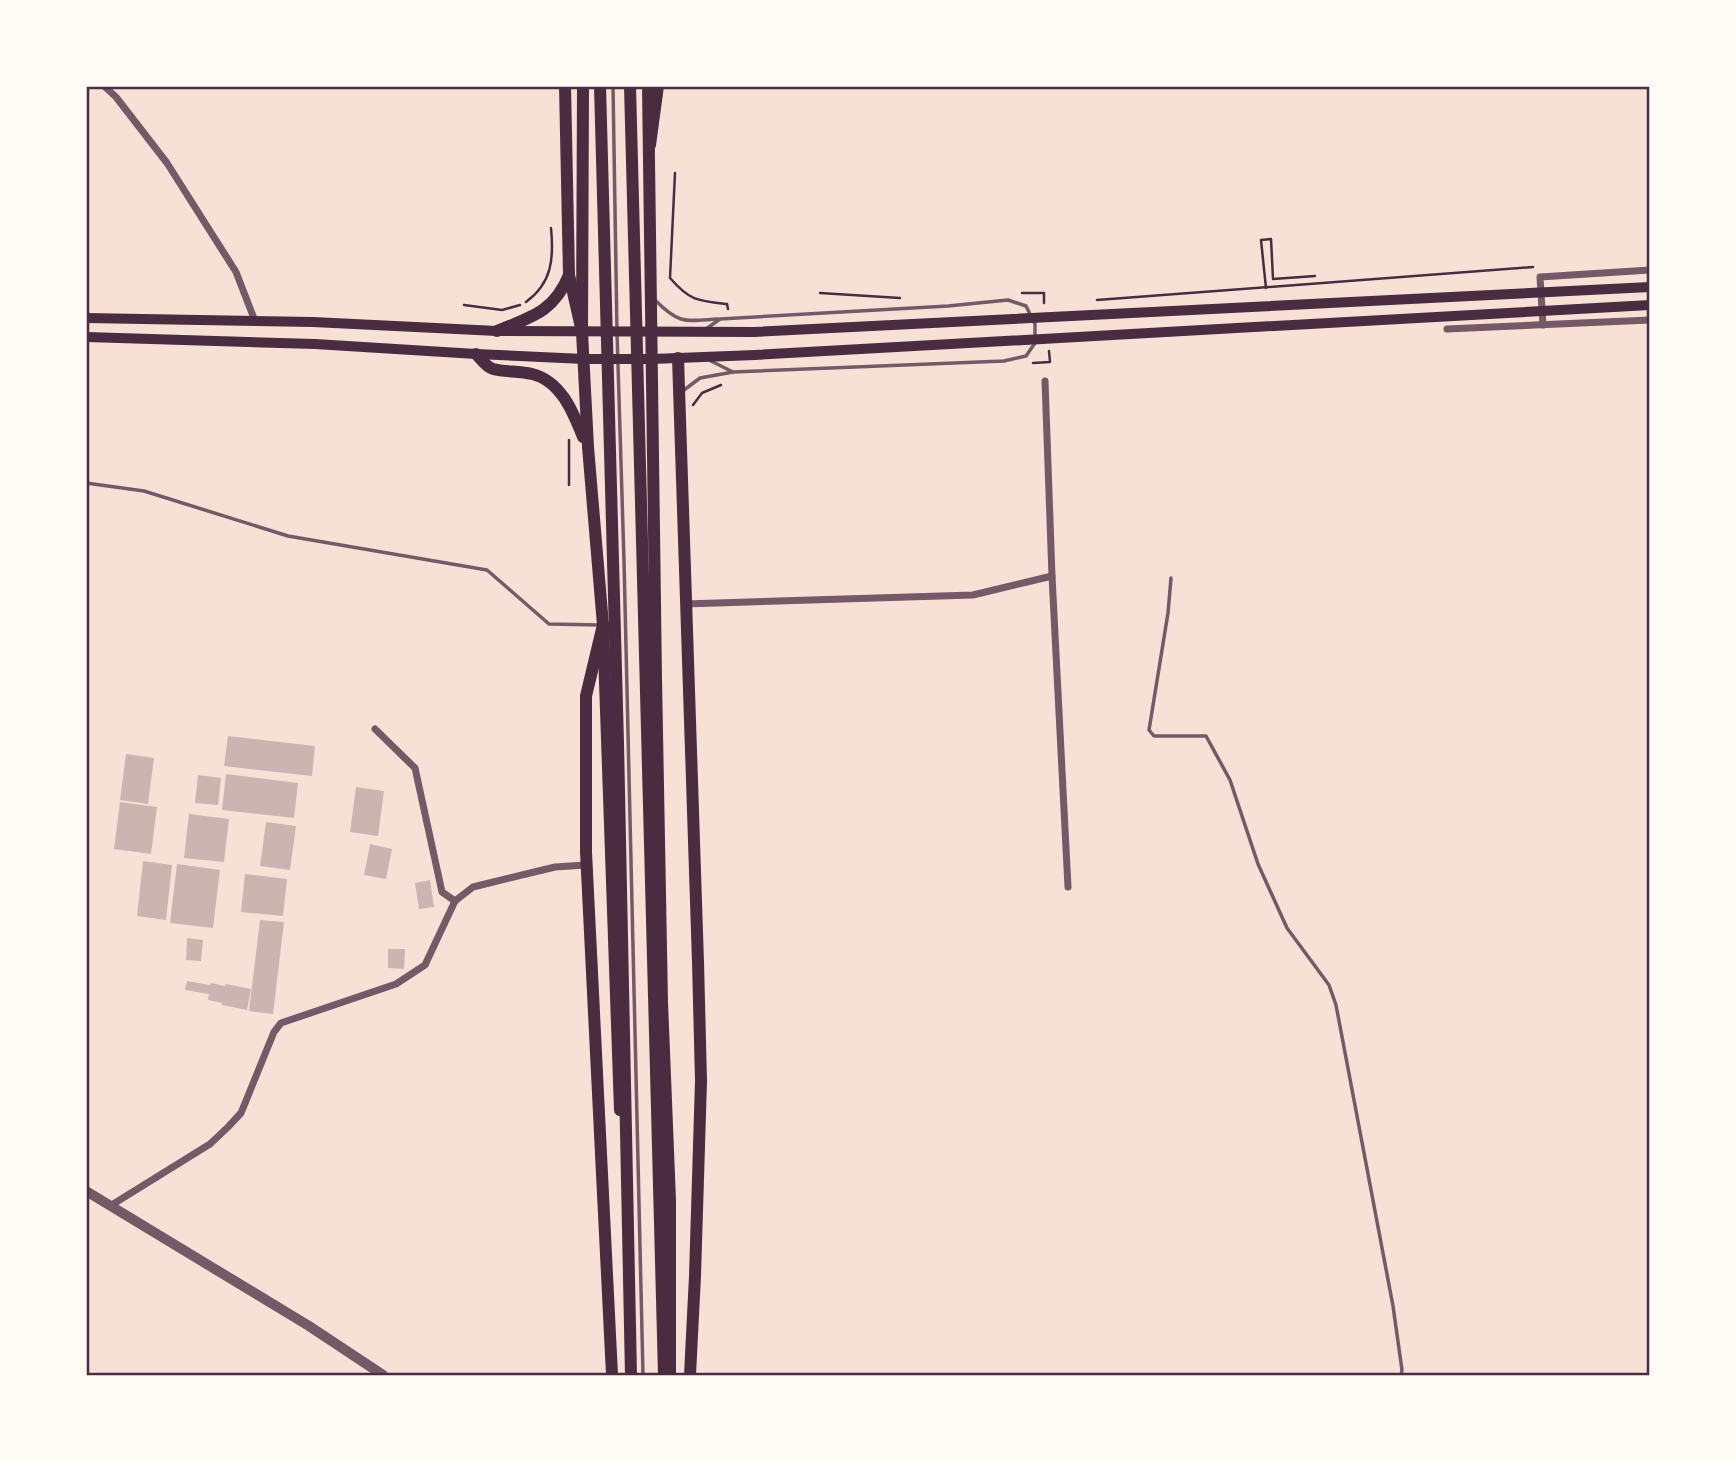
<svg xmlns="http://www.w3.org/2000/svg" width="1736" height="1461" font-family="'Space Grotesk',sans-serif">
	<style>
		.building { fill: #ccb4b1 }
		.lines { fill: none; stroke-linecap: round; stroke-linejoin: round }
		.path { stroke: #4a2c40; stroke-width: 2.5 }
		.service { stroke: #755966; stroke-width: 3.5 }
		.minor { stroke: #755966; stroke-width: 7 }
		.tertiary { stroke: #755966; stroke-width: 10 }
		.secondary { stroke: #4a2c40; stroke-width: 10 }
		.primary { stroke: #4a2c40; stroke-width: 12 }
		.trunk { stroke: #4a2c40; stroke-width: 12 }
		.neatline { fill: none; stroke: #4a2c40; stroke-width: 2.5 }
	</style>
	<rect width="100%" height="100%" fill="#f7e1d7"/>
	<g class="building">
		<path d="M228 736 315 746 312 776 224 766Z"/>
		<path d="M126 754 154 758 148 804 120 800Z"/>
		<path d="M226 774 298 783 294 818 222 810Z"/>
		<path d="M198 775 221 778 218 805 195 803Z"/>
		<path d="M356 787 384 791 378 836 350 832Z"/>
		<path d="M120 802 157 807 151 854 114 849Z"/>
		<path d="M189 814 229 819 224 862 184 858Z"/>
		<path d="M266 822 296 826 290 870 260 866Z"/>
		<path d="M370 844 392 849 386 879 364 875Z"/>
		<path d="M143 861 172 865 166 920 137 916Z"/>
		<path d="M177 864 220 870 213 928 170 923Z"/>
		<path d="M245 874 287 879 283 916 241 912Z"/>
		<path d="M430 880 434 907 419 909 415 883Z"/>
		<path d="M260 920 284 922 273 1014 249 1011Z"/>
		<path d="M187 938 203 940 201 961 186 960Z"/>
		<path d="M388 949H405L404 969 388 968Z"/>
		<path d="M187 981 210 985 211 983 225 986 226 984 251 989 247 1010 222 1005V1003L208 1000 209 994 185 990Z"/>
	</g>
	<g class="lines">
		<g class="path">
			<path d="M675 173 670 278C690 301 698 301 727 304L728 309"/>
			<path d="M1266 288 1261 240 1271 239 1273 279 1315 276"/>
			<path d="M820 293 900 298"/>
			<path d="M1022 293H1044V303"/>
			<path d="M1097 300 1533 267"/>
			<path d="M526 302C552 283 554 259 551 228"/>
			<path d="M464 305 502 310 520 305"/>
			<path d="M1033 363 1050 362 1049 351"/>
			<path d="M693 405 702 393 721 385"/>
			<path d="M569 440V485"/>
		</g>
		<g class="service">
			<path d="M613 86 617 332 624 561 643 1375"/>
			<path d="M656 301C680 325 686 321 718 319"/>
			<path d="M706 329 720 319 948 306 1008 300 1026 306 1035 324V336"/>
			<path d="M709 360 733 372"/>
			<path d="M684 390 700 378 733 372 1004 361 1026 356 1035 343"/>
			<path d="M86 483 144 491 288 536 487 570 549 624 600 625"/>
			<path d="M1171 578 1168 613 1149 730 1154 736H1206L1230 780 1258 864 1287 928 1329 985 1336 1005 1393 1306 1402 1370 1401 1375"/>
		</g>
		<g class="minor">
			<path d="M104 86 116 97 167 163 236 272 255 321"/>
			<path d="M1543 325 1540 277 1650 270"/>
			<path d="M1447 329 1650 320"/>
			<path d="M1045 381 1052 576 1068 887"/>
			<path d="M685 604 973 595 1052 576"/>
			<path d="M375 729 415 768 442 892 455 901"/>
			<path d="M110 1206 210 1144 228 1127 241 1113 274 1032 281 1023 396 984 425 965 455 901 473 887 555 867 586 865"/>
		</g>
		<path class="tertiary" d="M86 1191 309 1326 383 1375"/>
		<g class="secondary">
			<path d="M86 318 313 322 497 331 754 332 1650 287"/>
			<path d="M86 337 315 344 476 354 584 359H652L755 355 1650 305"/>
		</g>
		<g class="primary">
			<path d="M583 86 582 332 588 447 603 625 620 1110"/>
			<path d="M648 86 656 678 662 1002 670 1200V1375"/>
			<path d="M476 354C481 359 486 367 493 369 505 372 519 371 532 374 561 381 573 412 583 437"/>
		</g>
		<g class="trunk">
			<path d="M565 86 569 275 582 332"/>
			<path d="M600 86 618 743 631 1375"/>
			<path d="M630 86 664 1375"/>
			<path d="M650 145 658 86"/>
			<path d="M497 331C531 317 554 312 569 275"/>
			<path d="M678 358 698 962 701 1081 695 1276 690 1375"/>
			<path d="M603 625 586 696V852L612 1375"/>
		</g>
	</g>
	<rect width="1736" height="1461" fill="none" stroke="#fffaf5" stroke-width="175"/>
	<rect x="88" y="88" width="1560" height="1286" class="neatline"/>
</svg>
